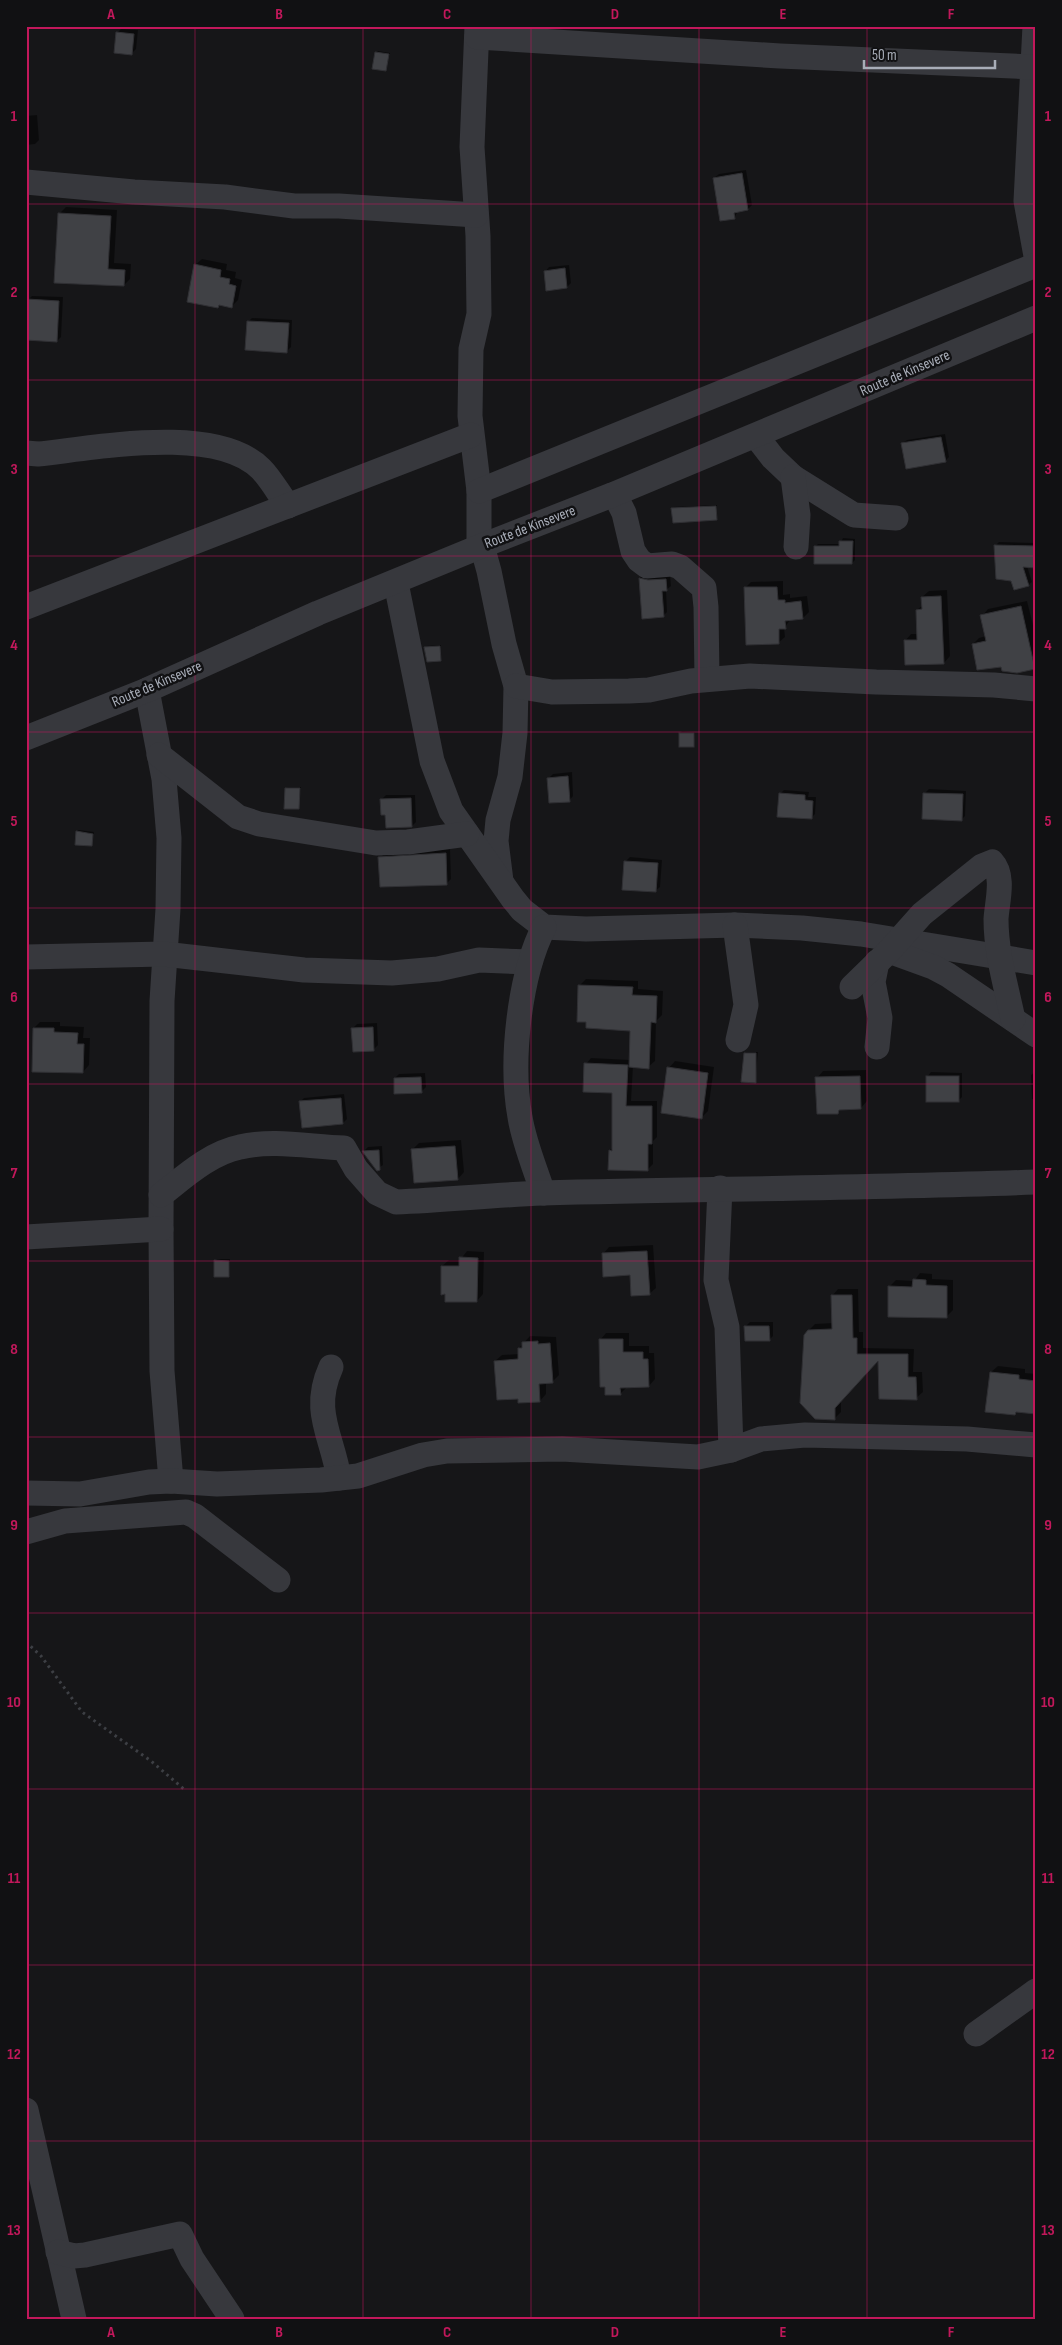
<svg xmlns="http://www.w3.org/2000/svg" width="1062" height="2345" font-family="'Sofia Sans Condensed',sans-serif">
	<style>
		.shadow { fill: #0007; fill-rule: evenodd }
		.building { fill: #404145; stroke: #303034 }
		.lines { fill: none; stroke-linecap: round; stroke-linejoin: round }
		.path { stroke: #3d3f44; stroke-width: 3; stroke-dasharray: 2.5 4; stroke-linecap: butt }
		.minor { stroke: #37383d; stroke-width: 25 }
		.grid { fill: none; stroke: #c2185b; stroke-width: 1; stroke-opacity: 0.55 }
		.labels { text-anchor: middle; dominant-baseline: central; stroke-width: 5; stroke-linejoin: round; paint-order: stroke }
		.street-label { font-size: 15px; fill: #a8adb8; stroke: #111113 }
		.neatline { fill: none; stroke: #c2185b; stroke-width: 2 }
		.grid-label { font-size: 16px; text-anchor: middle; font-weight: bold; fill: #c2185b }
	</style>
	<rect width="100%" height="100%" fill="#161618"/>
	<g class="shadow">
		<path d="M121 29 138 30 136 49 132 53 117 33Z"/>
		<path d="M378 51 390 53 385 70 377 52Z"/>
		<path d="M37 115 39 140 35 144 26 145V116Z"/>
		<path d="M746 170 752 205 748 209 738 211 734 218 714 178 719 174Z"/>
		<path d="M66 207 117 210 114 263 131 264 130 279 124 285 56 281 59 214Z"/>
		<path d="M202 259 227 264 226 270 236 272 235 278 242 280 238 300 231 307 220 304 218 307 195 265Z"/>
		<path d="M569 265 571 283 567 287 545 272 549 267Z"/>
		<path d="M32 296 63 297 61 337 57 341 28 300Z"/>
		<path d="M252 318 292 320 291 347 287 351 248 322Z"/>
		<path d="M945 434 949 457 945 461 902 444 907 440Z"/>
		<path d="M717 505V519L673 509 674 507Z"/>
		<path d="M843 538 855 539V560L852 563 815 547 818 544H840Z"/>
		<path d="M999 542 1036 543V566H1027L1032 582 1028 585 1012 580 996 545Z"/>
		<path d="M644 574 670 575 671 586 666 590 667 612 663 616 643 617 640 578ZM643 578 654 581 643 580Z"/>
		<path d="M783 581V595L790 594V598L807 596 809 612 803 618 791 619 784 628 785 637 778 643 745 588 751 582Z"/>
		<path d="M947 590 950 656 944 663 905 641 911 634H918L917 610 923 605 922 597 929 591Z"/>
		<path d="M1027 601 1036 637V667L1002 666 973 644 979 638 986 636 982 616 988 609Z"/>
		<path d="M441 645 440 660 425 648 427 646Z"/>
		<path d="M682 731 695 732 693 746 680 733Z"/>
		<path d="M572 772 573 796 569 801 549 778 553 774Z"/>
		<path d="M288 787H301L298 808 286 788Z"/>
		<path d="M929 789 966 791 965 816 961 820 925 793Z"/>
		<path d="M784 790 809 792 808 797H816L815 814 811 818 780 794Z"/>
		<path d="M386 795H415L416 822 412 826 386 814 382 799Z"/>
		<path d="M79 830 94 832 91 845 77 831Z"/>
		<path d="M450 849 451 879 447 883 380 858 384 854Z"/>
		<path d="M630 857 662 860 660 887 655 891 626 861Z"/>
		<path d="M586 979 638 981V989L663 991 662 1015 656 1021 655 1061 648 1067 633 1066 631 1101H657V1137L653 1141V1164L647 1170 610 1169V1150L614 1147 613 1092 586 1064 591 1058 631 1060 632 1029 580 985Z"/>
		<path d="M40 1022H60V1026L84 1027 83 1038H90L89 1065 83 1072 34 1028Z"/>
		<path d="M377 1023 378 1045 374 1049 353 1028 357 1024Z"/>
		<path d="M746 1052H758L755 1082 744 1054Z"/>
		<path d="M675 1061 714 1067 708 1111 701 1118 669 1068Z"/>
		<path d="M866 1070 867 1101 861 1108H842L838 1113 817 1078 823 1071Z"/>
		<path d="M1036 1071V1099H1032L1031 1075Z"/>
		<path d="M931 1072 962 1073V1097L958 1101 927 1077Z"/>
		<path d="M425 1073 426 1087 421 1092 395 1078 399 1074Z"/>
		<path d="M344 1094 347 1119 343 1123 300 1102 304 1098Z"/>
		<path d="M461 1140 464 1172 458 1179 412 1150 419 1143Z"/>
		<path d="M382 1146 383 1165 377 1169 364 1151 368 1147Z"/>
		<path d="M653 1245 656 1288 649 1294 631 1274 603 1254 609 1247Z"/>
		<path d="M467 1251 484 1252 483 1294 477 1301 442 1266 449 1260H460Z"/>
		<path d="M217 1259H230L229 1276 215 1261Z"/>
		<path d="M920 1273 932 1274V1279L953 1280V1310L947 1316 889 1287 896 1280 914 1281Z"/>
		<path d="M838 1289H858L859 1332H863V1348L914 1349 913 1372H922L923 1392 916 1398 880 1359 841 1401V1412L835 1418 809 1330 815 1324 833 1323 832 1296Z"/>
		<path d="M750 1322H773V1336L769 1340 746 1326Z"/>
		<path d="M606 1333H629V1346H649V1353H654L655 1379 649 1386 627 1387 620 1394 600 1340Z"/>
		<path d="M530 1336 556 1337 559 1375 552 1382H546V1394L540 1401 519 1398 495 1361 502 1355 519 1354V1348Z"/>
		<path d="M998 1366 1025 1369V1373L1036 1374V1413L1018 1411 1015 1414 987 1411 991 1372Z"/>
	</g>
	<g class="building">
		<path d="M116 32 134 34 132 55 114 53Z"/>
		<path d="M375 52 389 54 386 71 372 69Z"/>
		<path d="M742 173 748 210 734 213 735 219 720 221 713 178Z"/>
		<path d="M58 213 111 216 108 269 125 270 124 286 54 283Z"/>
		<path d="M194 264 221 270 220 277 230 279 229 284 236 286 232 308 219 305 218 308 187 302Z"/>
		<path d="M565 268 567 288 546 291 544 271Z"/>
		<path d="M27 299 59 301 57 342 26 340Z"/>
		<path d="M247 321 289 323 287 353 245 350Z"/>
		<path d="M941 437 946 462 906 469 901 443Z"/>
		<path d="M716 506 717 520 673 523 671 508Z"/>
		<path d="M839 541H853L852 564H814V546H839Z"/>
		<path d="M994 545 1036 546V568L1023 567 1029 586 1014 590 1011 581 996 579Z"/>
		<path d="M639 578 648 580 666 579 667 591H662L664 617 642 619Z"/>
		<path d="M744 587H777L778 600H785V603L801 601 803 619 785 621 786 629H779V644L746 645Z"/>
		<path d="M941 596 944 664 905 665 904 640H917L916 610 922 609 921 597Z"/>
		<path d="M1021 606 1035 669 1017 673 1002 671 1001 667 977 670 972 644 986 641 980 615Z"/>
		<path d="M440 646 441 661 427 662 424 647Z"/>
		<rect x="679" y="733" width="15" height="14"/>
		<path d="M568 776 570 802 549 803 547 778Z"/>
		<path d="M285 788H300L299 809H284Z"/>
		<path d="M779 793 805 795V800L813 801 812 819 777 817Z"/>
		<path d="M923 793 963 794 962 821 922 819Z"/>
		<path d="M411 798 412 827 386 828 385 815H381L380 799Z"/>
		<path d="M76 831 93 834 92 846 75 845Z"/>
		<path d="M446 853 447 885 380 887 378 857Z"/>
		<path d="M624 861 658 863 656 892 622 890Z"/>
		<path d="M578 985 633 987 632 995 657 996 656 1023 651 1022 649 1069 629 1067 630 1031 586 1028V1022H577Z"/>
		<path d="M373 1027 374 1051 353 1052 351 1028Z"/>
		<path d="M33 1028H54V1032L78 1033 77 1044H84L83 1073 32 1072Z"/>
		<path d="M744 1053H756V1083L741 1082Z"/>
		<path d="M584 1063 628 1065 626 1106H652V1144H648V1171L608 1170 609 1150 612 1151V1093L583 1092Z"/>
		<path d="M667 1067 708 1073 702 1119 661 1113Z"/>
		<path d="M860 1076 861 1109 839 1110 838 1114H817L815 1077Z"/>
		<rect x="926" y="1076" width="33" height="26"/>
		<path d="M421 1077 422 1093 394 1094V1078Z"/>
		<path d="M341 1098 343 1124 302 1128 299 1101Z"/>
		<path d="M455 1146 458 1180 414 1183 411 1149Z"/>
		<path d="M379 1150 380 1170 377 1171 362 1151Z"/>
		<path d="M647 1251 650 1295 631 1296 630 1275 603 1277 602 1253Z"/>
		<path d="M459 1257 478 1258 477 1302H445V1294L441 1295V1266H459Z"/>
		<path d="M214 1260 229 1261V1277H214Z"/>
		<path d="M913 1279 926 1280V1285L947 1286V1318L888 1317V1286L912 1287Z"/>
		<path d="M831 1295H852L853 1338H857V1354H908V1377H916L917 1400 879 1399 878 1361 835 1408V1420L815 1419 800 1403 804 1335 808 1330 832 1329Z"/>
		<path d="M744 1326H769L770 1341H745Z"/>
		<path d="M599 1339H623V1352H643V1359H648L649 1387 620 1388 621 1395H605V1387H600Z"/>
		<path d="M538 1341V1344L550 1343 553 1383 539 1384 540 1402 518 1403V1399L497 1400 494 1361 518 1359V1348H522V1342Z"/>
		<path d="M990 1372 1019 1375V1379L1036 1381V1414L1016 1412 1015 1415 985 1412Z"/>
	</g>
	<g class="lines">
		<path class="path" d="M26 1642 41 1656 82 1712 151 1761 185 1790"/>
		<g class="minor">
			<path d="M477 26 472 147 478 236 479 314 471 349 470 416 479 491V547L484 553 489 571 504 644 516 686 515 733 510 777 498 820 496 841 501 881"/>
			<path d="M1035 26 1026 201 1036 256"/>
			<path d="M477 37 780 56 1033 67"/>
			<path d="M26 182 134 192 225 197 294 206H339L476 215"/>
			<path d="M756 436 773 458 793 477 854 515 896 518"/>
			<path d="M26 453 38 454C96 448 216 424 261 469 271 479 279 494 288 506"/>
			<path d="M793 477 798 515 796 547"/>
			<path d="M479 491 1036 265"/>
			<path d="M612 495 616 497 624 513 633 551 639 560 647 566 672 564 680 567 704 588 706 607 707 679"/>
			<path d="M396 583 432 761 451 811 513 899 522 910 544 927 586 929 735 925 802 928 861 934 1036 963"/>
			<path d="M26 607 471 435"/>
			<path d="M516 686 552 692 629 691 649 690 691 681 750 676 876 682 994 685 1036 689"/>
			<path d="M147 690 164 779 169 838 168 909 162 1001 161 1229 162 1371 171 1481"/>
			<path d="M26 738 147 690 318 613 479 547 612 495 1036 318"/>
			<path d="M159 755 238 817 259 824 376 843 408 842 467 834"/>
			<path d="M735 925 746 1005 738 1040"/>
			<path d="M889 951 933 967 948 975 1036 1035"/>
			<path d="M26 957 164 954 304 970 392 973 438 969 479 960 530 962"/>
			<path d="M877 962 873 982 880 1018 877 1047"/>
			<path d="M852 987 889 951 922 914 982 866 992 862C1005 876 997 902 996 919 996 953 1006 986 1013 1019"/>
			<path d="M720 1188 716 1280 727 1327 731 1450"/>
			<path d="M543 1193C535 1168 524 1143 520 1117 510 1062 519 976 544 927"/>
			<path d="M161 1195C184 1177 210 1153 240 1147 273 1139 311 1147 344 1148L356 1169 377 1193 396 1202C445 1200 494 1195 543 1193 707 1189 872 1188 1036 1182"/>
			<path d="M26 1237 161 1229"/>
			<path d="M331 1367C311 1411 332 1435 339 1478"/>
			<path d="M26 1493 80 1494 149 1482 171 1481 217 1484 321 1480 358 1476 423 1455 447 1451 562 1449 698 1457 731 1450 761 1439 805 1435 967 1439 1036 1445"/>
			<path d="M26 1532 65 1521 186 1512 195 1516 278 1580"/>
			<path d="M976 2034 1036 1991"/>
			<path d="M26 2110 74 2319"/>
			<path d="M58 2252 74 2256 85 2255 180 2234 192 2259 232 2319"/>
		</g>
	</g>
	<path class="grid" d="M195 26V2319M363 26V2319M531 26V2319M699 26V2319M867 26V2319M26 204H1036M26 380H1036M26 556H1036M26 732H1036M26 908H1036M26 1084H1036M26 1261H1036M26 1437H1036M26 1613H1036M26 1789H1036M26 1965H1036M26 2141H1036"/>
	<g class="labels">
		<g class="street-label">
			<text transform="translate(905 373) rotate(-23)">Route de Kinsevere</text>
			<text transform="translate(530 527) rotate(-21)">Route de Kinsevere</text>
			<text transform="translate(157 684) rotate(-23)">Route de Kinsevere</text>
		</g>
	</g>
	<rect width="1062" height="2345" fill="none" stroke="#111113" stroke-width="55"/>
	<path d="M864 60v8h131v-8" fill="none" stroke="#a8adb8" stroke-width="2.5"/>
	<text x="872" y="60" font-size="15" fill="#a8adb8" stroke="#111113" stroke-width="4" paint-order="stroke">50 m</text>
	<rect x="28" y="28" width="1006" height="2290" class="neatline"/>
	<g class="grid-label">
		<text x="111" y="19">A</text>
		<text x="279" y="19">B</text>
		<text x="447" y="19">C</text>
		<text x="615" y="19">D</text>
		<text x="783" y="19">E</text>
		<text x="951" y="19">F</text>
		<text x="14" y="121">1</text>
		<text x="1048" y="121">1</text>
		<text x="14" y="297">2</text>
		<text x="1048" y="297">2</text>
		<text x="14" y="474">3</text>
		<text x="1048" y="474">3</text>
		<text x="14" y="650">4</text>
		<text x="1048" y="650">4</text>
		<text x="14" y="826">5</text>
		<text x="1048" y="826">5</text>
		<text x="14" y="1002">6</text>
		<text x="1048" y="1002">6</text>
		<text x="14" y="1178">7</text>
		<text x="1048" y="1178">7</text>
		<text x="14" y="1354">8</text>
		<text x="1048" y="1354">8</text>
		<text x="14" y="1530">9</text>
		<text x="1048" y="1530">9</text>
		<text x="14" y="1707">10</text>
		<text x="1048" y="1707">10</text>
		<text x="14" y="1883">11</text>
		<text x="1048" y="1883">11</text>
		<text x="14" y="2059">12</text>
		<text x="1048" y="2059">12</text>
		<text x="14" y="2235">13</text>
		<text x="1048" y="2235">13</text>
		<text x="111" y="2337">A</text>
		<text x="279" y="2337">B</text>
		<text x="447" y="2337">C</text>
		<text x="615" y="2337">D</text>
		<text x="783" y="2337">E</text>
		<text x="951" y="2337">F</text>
	</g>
</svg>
